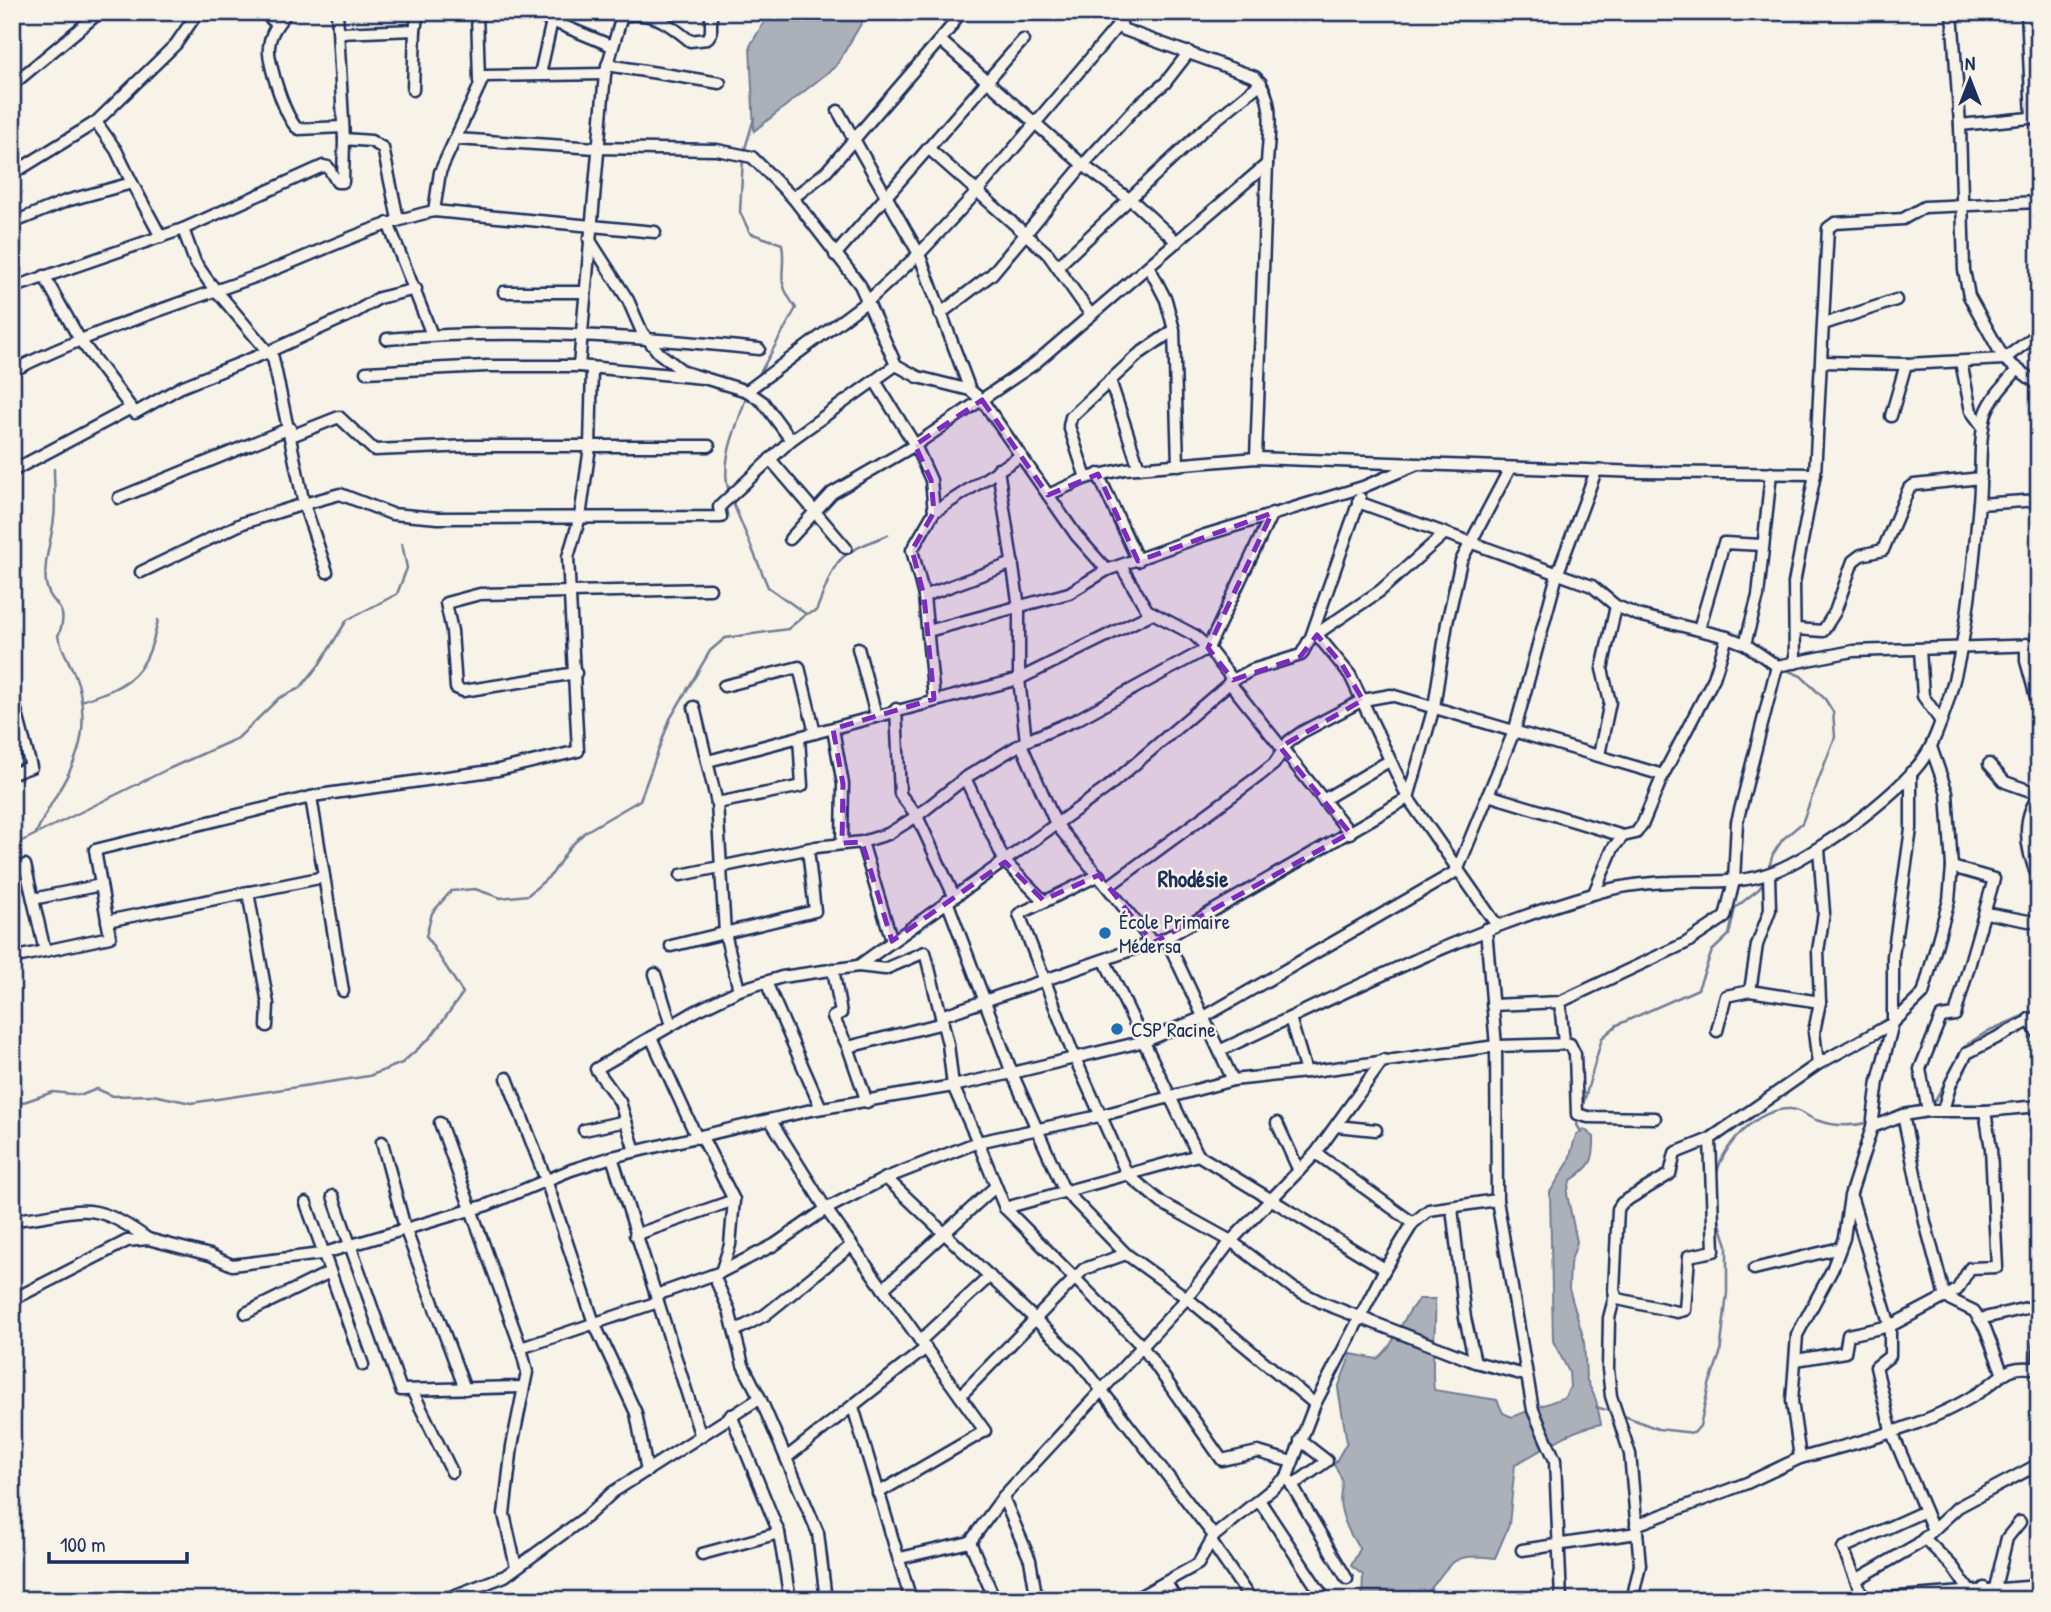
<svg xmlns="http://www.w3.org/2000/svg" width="2051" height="1612" font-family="'Patrick Hand',sans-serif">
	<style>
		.water { fill: #acb0b9; stroke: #727c95; stroke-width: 2 }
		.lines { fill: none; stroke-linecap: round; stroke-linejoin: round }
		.stream { stroke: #727c95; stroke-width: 2.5 }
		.minor-casing { stroke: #1b2f5e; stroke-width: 15 }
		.minor { stroke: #f7f3e8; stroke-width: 10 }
		.marked { fill: #7b2cbf; fill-opacity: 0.2; stroke: #7b2cbf; stroke-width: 5; stroke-dasharray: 14 9; stroke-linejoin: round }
		.poi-dot { fill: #1f6fb2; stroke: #f7f3e8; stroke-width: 2.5 }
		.labels { text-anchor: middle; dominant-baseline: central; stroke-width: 5; stroke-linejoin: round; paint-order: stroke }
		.poi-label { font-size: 21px; fill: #1b2f5e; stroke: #f7f3e8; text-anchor: start }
		.neighbourhood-label { font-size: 23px; font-weight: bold; fill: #1b2f5e; stroke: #f7f3e8 }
	</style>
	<rect width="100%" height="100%" fill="#f7f3e8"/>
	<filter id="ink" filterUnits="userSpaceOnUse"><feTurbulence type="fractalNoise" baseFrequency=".0143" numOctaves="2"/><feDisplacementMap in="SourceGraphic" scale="14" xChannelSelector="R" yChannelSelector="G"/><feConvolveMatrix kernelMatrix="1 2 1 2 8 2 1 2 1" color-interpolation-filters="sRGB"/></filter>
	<g filter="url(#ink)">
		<g class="water">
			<path d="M766 12H868L836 66 754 131 750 46 764 22Z"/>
			<path d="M1584 1129 1594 1137C1595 1162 1590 1167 1570 1181L1567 1194 1577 1242 1570 1264 1569 1289 1584 1340 1586 1378 1596 1400 1601 1424C1562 1432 1549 1448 1515 1464L1509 1525 1495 1558C1446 1551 1451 1567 1423 1598L1362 1600 1363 1575 1351 1566 1360 1549C1351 1537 1344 1522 1341 1508 1337 1486 1349 1487 1334 1465L1347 1442 1338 1388 1351 1354 1377 1359C1396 1345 1402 1316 1419 1299H1435C1437 1331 1430 1358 1434 1390L1497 1400 1503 1413 1512 1417 1565 1397 1570 1387 1569 1372 1553 1341 1550 1192 1568 1163 1576 1135Z"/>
		</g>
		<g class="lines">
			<g class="stream">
				<path d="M744 152 754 118"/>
				<path d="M743 158 740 212 750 233 782 244C787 275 773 277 796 308L756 380"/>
				<path d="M729 492C719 459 738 426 747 394"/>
				<path d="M731 498 768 587 806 614"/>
				<path d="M1749 654 1767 665"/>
				<path d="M81 701C132 685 147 674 158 620"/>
				<path d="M36 833C61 779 92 756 80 692 77 672 63 655 58 636 72 603 49 607 46 583 43 561 52 539 54 518 56 502 54 485 54 469"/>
				<path d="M12 846 166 770 238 738 279 698 300 688 319 665 347 620 397 594 407 568 402 544"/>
				<path d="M1768 870 1773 854 1783 839 1802 823 1835 737 1833 712 1825 699 1801 676 1784 669"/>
				<path d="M1929 1102 1935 1100 1966 1045 1988 1031 2039 1009"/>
				<path d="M12 1106 53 1092 82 1095 97 1089 113 1096 153 1095 191 1103 369 1076 402 1063 431 1037 463 993 426 936 432 913 451 891 475 889 501 898 528 895 552 874 569 848 585 832 640 800 670 719 710 651 725 638 788 629 806 614 816 611C838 558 831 557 888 535"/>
				<path d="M1906 1110 1923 1105"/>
				<path d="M1581 1112 1602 1038 1617 1025 1698 989 1712 951 1729 935 1735 908 1759 889 1765 880"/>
				<path d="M1578 1118 1577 1125 1582 1133"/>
				<path d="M1716 1178C1720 1147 1757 1107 1791 1109 1799 1109 1808 1117 1816 1120 1833 1126 1852 1127 1870 1122"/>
				<path d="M1596 1407 1613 1412"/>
				<path d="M1619 1414 1658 1429 1694 1433 1700 1426 1709 1385 1720 1354 1727 1293V1245L1719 1221 1716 1188"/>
			</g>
			<g class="minor-casing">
				<g id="minor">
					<path d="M263 12 277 24"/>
					<path d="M287 12C279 22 270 33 269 47 267 61 287 125 299 129L343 127"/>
					<path d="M477 12 479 81"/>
					<path d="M530 12 612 46"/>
					<path d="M1952 12 1960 125 1964 270 1969 296 2004 359 2039 385"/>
					<path d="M2027 12 2032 118"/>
					<path d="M622 16C653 11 667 22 690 41L707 39 711 33V12"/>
					<path d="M339 33 415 30 418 12"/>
					<path d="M940 40 1083 165 1137 205 1177 242"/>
					<path d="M607 65 720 83"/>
					<path d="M540 74 554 12"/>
					<path d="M12 85 100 12"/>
					<path d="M413 90 415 30"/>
					<path d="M838 111 919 254 970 390"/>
					<path d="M1960 125 2039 117"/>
					<path d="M344 139 371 141 383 148 398 219"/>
					<path d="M456 139 596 148 717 150 752 157 793 198 860 285 896 365 918 377 970 390 982 400 1076 535 1107 570"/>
					<path d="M928 148 1048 254 1091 315"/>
					<path d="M12 174 96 122 176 44 198 12"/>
					<path d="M132 183 161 237"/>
					<path d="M793 198 826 172 950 28 960 12"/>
					<path d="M434 211 655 232"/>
					<path d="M12 223 66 201 132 183 116 150 96 122"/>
					<path d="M388 223 432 335"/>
					<path d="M589 239 628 300 642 332 659 353 684 372 747 391 763 402 791 440"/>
					<path d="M835 255 1023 40"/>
					<path d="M1057 267 1202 131 1261 83"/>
					<path d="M1149 267 1166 300 1174 330 1178 465"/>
					<path d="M44 276 80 340 135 413 181 387 268 352 352 314 379 298 416 289"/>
					<path d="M12 288 183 229 323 166 328 167 337 182H343L344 139 337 12"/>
					<path d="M504 292H585"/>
					<path d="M940 314 992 274 1083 165 1136 107 1165 83 1189 52"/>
					<path d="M1824 324 1896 300"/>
					<path d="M387 339C512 328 635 336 759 349"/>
					<path d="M1823 362 1906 364 2004 359 2039 333"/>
					<path d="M1961 362 1971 411 1983 427"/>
					<path d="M579 366 605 74 623 12"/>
					<path d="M12 371C91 331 177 305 260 275 318 253 374 224 434 211L440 172 484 76 605 74"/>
					<path d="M366 372 487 366H579L703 378"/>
					<path d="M1110 380 1139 468"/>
					<path d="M875 381 915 445 931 480 934 512"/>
					<path d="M747 391 869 300 919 254 976 193 1115 29 1120 18 1122 29 1255 77C1277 98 1268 135 1267 164L1034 364 915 445 832 493 790 539"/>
					<path d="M1891 416 1906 364"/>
					<path d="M291 436 339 417 374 450 470 446H709"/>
					<path d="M1256 458 1267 164"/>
					<path d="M770 459 846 548"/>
					<path d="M998 469 1019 607V679L1026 741"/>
					<path d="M12 471 131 408"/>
					<path d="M1098 474 1138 561"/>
					<path d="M1086 478 1069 426 1071 417 1139 354 1174 330"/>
					<path d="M1048 495 1086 478 1125 469 1256 458 1640 472 1815 474"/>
					<path d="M119 498 290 428"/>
					<path d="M1358 502 1592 586 1616 606 1638 615 1727 637 1745 644 1777 666 1853 651 2039 645"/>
					<path d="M1979 504 2039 500"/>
					<path d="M1121 566 1147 610 1194 635 1208 648 1233 680 1252 670 1301 655 1311 637 1360 498"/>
					<path d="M141 572 243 523 304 504 273 358 209 282 195 262 183 229"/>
					<path d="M327 572 304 504 340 494 392 514 438 518 721 517 719 507 791 440 896 365"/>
					<path d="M924 596 1013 563"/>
					<path d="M1699 629 1724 543 1762 545"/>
					<path d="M1796 629 1823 631 1835 612 1853 561 1861 555 1883 550 1909 488 1914 485 1981 478"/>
					<path d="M928 631 1069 593 1107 570 1205 535 1363 487 1415 465"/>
					<path d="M1317 635 1350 675 1408 798 1496 924"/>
					<path d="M1312 637 1380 591 1443 535"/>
					<path d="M1745 644 1758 596 1771 473"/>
					<path d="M2026 644V661L2039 708"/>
					<path d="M858 648 876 715"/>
					<path d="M1920 650 1923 696 1940 720"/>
					<path d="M1795 663 1794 583 1815 474 1828 228 1835 223 1903 219 1924 207 2039 202"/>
					<path d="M576 673 463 691 456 688 452 631 446 603 480 594 710 589"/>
					<path d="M1229 682 1350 833"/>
					<path d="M724 686 799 667 815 733"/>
					<path d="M12 695 31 767 12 774"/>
					<path d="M934 699 924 596 912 550 934 512 1019 457"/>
					<path d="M694 707 717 803 725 933 739 990 782 977 858 966 1108 787 1233 680"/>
					<path d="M896 709 900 794 917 816 954 896"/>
					<path d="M833 729 843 784 842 843"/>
					<path d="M1021 744 1056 824 1153 943"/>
					<path d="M1599 755 1610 702 1602 669 1616 606"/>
					<path d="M708 761 1019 679 1153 613"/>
					<path d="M1989 764 2005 782 2039 794"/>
					<path d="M965 778 1005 862 1043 900"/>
					<path d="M1488 795 1623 836"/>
					<path d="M2039 796C2019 821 2027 853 2039 880"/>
					<path d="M311 797 343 991"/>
					<path d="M1323 800 1389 761"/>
					<path d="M717 803 802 786 799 737"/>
					<path d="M862 842 892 941"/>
					<path d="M25 865 45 951"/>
					<path d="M681 875 816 847 862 842 888 834 917 816 965 778 1026 741 1078 719 1208 648 1272 513"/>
					<path d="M1099 875 1019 914 1074 1056 1127 1174 1162 1203 1231 1241 1293 1288 1323 1303 1475 1362 1525 1375"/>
					<path d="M1109 886 1259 776 1274 764 1289 741 1302 732 1363 700 1391 695 1663 775"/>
					<path d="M248 892 268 1004 267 1026"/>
					<path d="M1594 893 1613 848 1623 836 1636 833 1643 823 1663 775 1714 678 1727 637"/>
					<path d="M33 899 101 885"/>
					<path d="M947 901 1012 1073 1064 1190 1126 1254 1187 1298 1315 1404"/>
					<path d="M1986 913 2039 923"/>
					<path d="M107 921 324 877"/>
					<path d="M1486 929 1496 1046 1497 1200 1533 1410 1555 1460 1561 1600"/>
					<path d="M1166 938 1233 1080"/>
					<path d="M671 946 815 911 808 849"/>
					<path d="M12 958 110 937 95 850 319 795 498 770 578 751 568 557 580 517 590 447 592 368"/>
					<path d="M1105 961 1198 1155 1385 1269"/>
					<path d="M833 969 841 1013 833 1017 848 1047 867 1102"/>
					<path d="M655 974 671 1025"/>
					<path d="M766 982 821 1108"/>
					<path d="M1750 991 1820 1002"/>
					<path d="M1560 1002 1564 1043"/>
					<path d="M1492 1005 1560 1002 1686 943 1725 917 1734 881 1737 822 1777 666"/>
					<path d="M941 1016 1166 938 1408 798 1434 707 1447 623 1461 561 1510 468"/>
					<path d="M1290 1018 1306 1072 1496 1046 1570 1044 1575 1054 1577 1114 1588 1117 1655 1118"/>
					<path d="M2029 1019 2039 1036"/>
					<path d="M1717 1031 1726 996 1750 991 1757 945 1770 910 1769 874"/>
					<path d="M651 1037 697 1138"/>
					<path d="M848 1047 943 1023"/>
					<path d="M1221 1050C1343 994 1464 931 1593 894 1618 886 1644 883 1670 882 1702 880 1738 885 1770 873 1813 858 1912 787 1931 746 1965 672 1972 583 1979 502 1982 474 1978 441 1986 413 1992 397 2006 383 2017 370"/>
					<path d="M1818 1064 1814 1032 1820 1002 1818 951 1824 913 1819 849"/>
					<path d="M507 1078 546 1180 594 1323 636 1413 647 1471"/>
					<path d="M1943 1110 1951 1083 1967 1053 2039 1016"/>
					<path d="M1928 1111 1920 1069 1941 1017 1955 1015 1994 879 1952 867"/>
					<path d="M1903 1115 1928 1111H1985L2039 1106"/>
					<path d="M771 1121 826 1209 985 1431 878 1493"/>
					<path d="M440 1123 521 1348 527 1372 512 1446 504 1514 516 1567"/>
					<path d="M1277 1123 1299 1171"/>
					<path d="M1336 1126 1376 1130"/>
					<path d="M1872 1127 1903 1115 1925 1222 1945 1297 1890 1326V1356L1876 1367 1891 1430 1933 1530"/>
					<path d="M584 1130 626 1121"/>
					<path d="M702 1137 734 1200 730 1245 721 1272"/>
					<path d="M1710 1139 1714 1251 1689 1256 1685 1310 1677 1312 1618 1299 1614 1291 1618 1209 1622 1203 1670 1174 1675 1153 1710 1139 1818 1064 1893 1023 1923 994 1949 900 1952 867 1947 793 1931 747"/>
					<path d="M382 1142 405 1228 465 1389"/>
					<path d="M635 1151 620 1102 596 1069 696 1011 739 990"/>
					<path d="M1316 1153 1413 1223"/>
					<path d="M1198 1155 1005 1208 978 1142 1099 1116 1233 1080 1306 1072"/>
					<path d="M612 1157 700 1434"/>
					<path d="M886 1178 1079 1361 1214 1536"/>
					<path d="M333 1196 401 1390 523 1387"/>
					<path d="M306 1203 363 1365"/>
					<path d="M1005 1208 1142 1346 1222 1460 1258 1452 1292 1462"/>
					<path d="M1452 1208 1465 1318 1475 1362"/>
					<path d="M12 1220C79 1215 86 1194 148 1239"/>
					<path d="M635 1235 734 1200"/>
					<path d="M1754 1269 1840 1248"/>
					<path d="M883 1289 996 1186"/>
					<path d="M656 1295 721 1272 774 1245 826 1209 886 1178 978 1142 953 1086 948 1044 925 952 885 969 858 966"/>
					<path d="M1615 1295 1609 1318 1608 1369 1611 1396 1630 1454 1640 1565 1632 1600"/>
					<path d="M1945 1297 1957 1290 1970 1268 1997 1267 1991 1149 1985 1111"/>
					<path d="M1945 1297 1974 1311 1985 1328 2002 1372"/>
					<path d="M12 1300 127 1241 148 1239 210 1255 232 1265 321 1254 487 1205 571 1170 612 1157 811 1110 953 1086 1012 1073 1145 1041 1204 1017 1457 871 1515 729 1557 575 1596 471"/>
					<path d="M246 1313 328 1273"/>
					<path d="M1980 1319 2039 1305"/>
					<path d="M735 1331 765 1315 852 1245"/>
					<path d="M920 1341 990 1276"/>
					<path d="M521 1348 658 1302"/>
					<path d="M1796 1360 1845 1352 1848 1335 1890 1326 1852 1199"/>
					<path d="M2038 1369 2039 1345"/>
					<path d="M413 1392 452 1472"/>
					<path d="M960 1396 1084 1269 1126 1254"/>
					<path d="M760 1398 786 1458 926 1348"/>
					<path d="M853 1407 911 1600"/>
					<path d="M731 1415 779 1533 790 1600"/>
					<path d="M786 1458 818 1533 826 1600"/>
					<path d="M1800 1458C1860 1442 1925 1427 1978 1393 2004 1377 2004 1363 2039 1369"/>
					<path d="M1287 1477 1347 1579"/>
					<path d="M1292 1486 1327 1461 1300 1440"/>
					<path d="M1003 1497 1030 1560 1037 1600"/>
					<path d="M1259 1500 1322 1595"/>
					<path d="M1636 1525 1747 1483 1800 1458 1792 1401 1797 1335 1832 1270 1844 1238 1850 1196 1872 1127 1878 1081 1893 1023V956L1911 829V772"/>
					<path d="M1925 1539 1953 1567 1969 1590"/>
					<path d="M970 1542 995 1600"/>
					<path d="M1212 1543 1251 1600"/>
					<path d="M1522 1550 1637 1533"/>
					<path d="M702 1554 779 1533"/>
					<path d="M900 1558 970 1542 1003 1497 1187 1298 1231 1241 1316 1153 1383 1060"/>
					<path d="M1856 1580 1918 1544 1958 1507 2039 1464"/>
					<path d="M1167 1584 1176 1600"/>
					<path d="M1984 1588 1985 1600"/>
					<path d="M1995 1588 2007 1538 2020 1522"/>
					<path d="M443 1600 505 1576 586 1517 613 1492 760 1398 743 1365 729 1310 714 1276"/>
					<path d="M1133 1600 1198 1564 1214 1536 1287 1477 1315 1404 1385 1269 1413 1223 1429 1210 1497 1200"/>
					<path d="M1863 1600 2039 1586"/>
					<path d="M1864 1600 1843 1548 1925 1511"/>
				</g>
			</g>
			<use href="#minor" class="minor"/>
		</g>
	</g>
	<path class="marked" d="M982 400 1048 495 1098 474 1138 561 1272 513 1208 648 1233 680 1300 657 1317 635 1341 663 1363 700 1280 747 1350 833 1153 943 1099 875 1043 900 1005 862 892 941 862 842 842 843 843 784 833 729 934 699 924 596 912 550 934 512 931 480 915 445Z"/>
	<g class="poi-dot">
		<circle cx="1105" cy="933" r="7"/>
		<circle cx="1117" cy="1029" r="7"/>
	</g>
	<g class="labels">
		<g class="poi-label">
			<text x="1119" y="921">École Primaire<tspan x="1119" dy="24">Médersa</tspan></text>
			<text x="1131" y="1029">CSP Racine</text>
		</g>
		<g class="neighbourhood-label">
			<text x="1193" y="878">Rhodésie</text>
		</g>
	</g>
	<rect width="2051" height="1612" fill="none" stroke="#f7f3e8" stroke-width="42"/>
	<rect x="21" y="21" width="2009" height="1570" fill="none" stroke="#1b2f5e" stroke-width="2.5" filter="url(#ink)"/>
	<g transform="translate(1970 80)" stroke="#f7f3e8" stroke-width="5" paint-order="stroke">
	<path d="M0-5L12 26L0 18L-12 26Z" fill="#1b2f5e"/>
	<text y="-10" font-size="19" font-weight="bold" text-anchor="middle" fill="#1b2f5e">N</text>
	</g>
	<path d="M49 1552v10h138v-10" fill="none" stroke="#1b2f5e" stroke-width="3.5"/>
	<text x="60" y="1552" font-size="21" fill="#1b2f5e" stroke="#f7f3e8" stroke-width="5" paint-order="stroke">100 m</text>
</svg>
